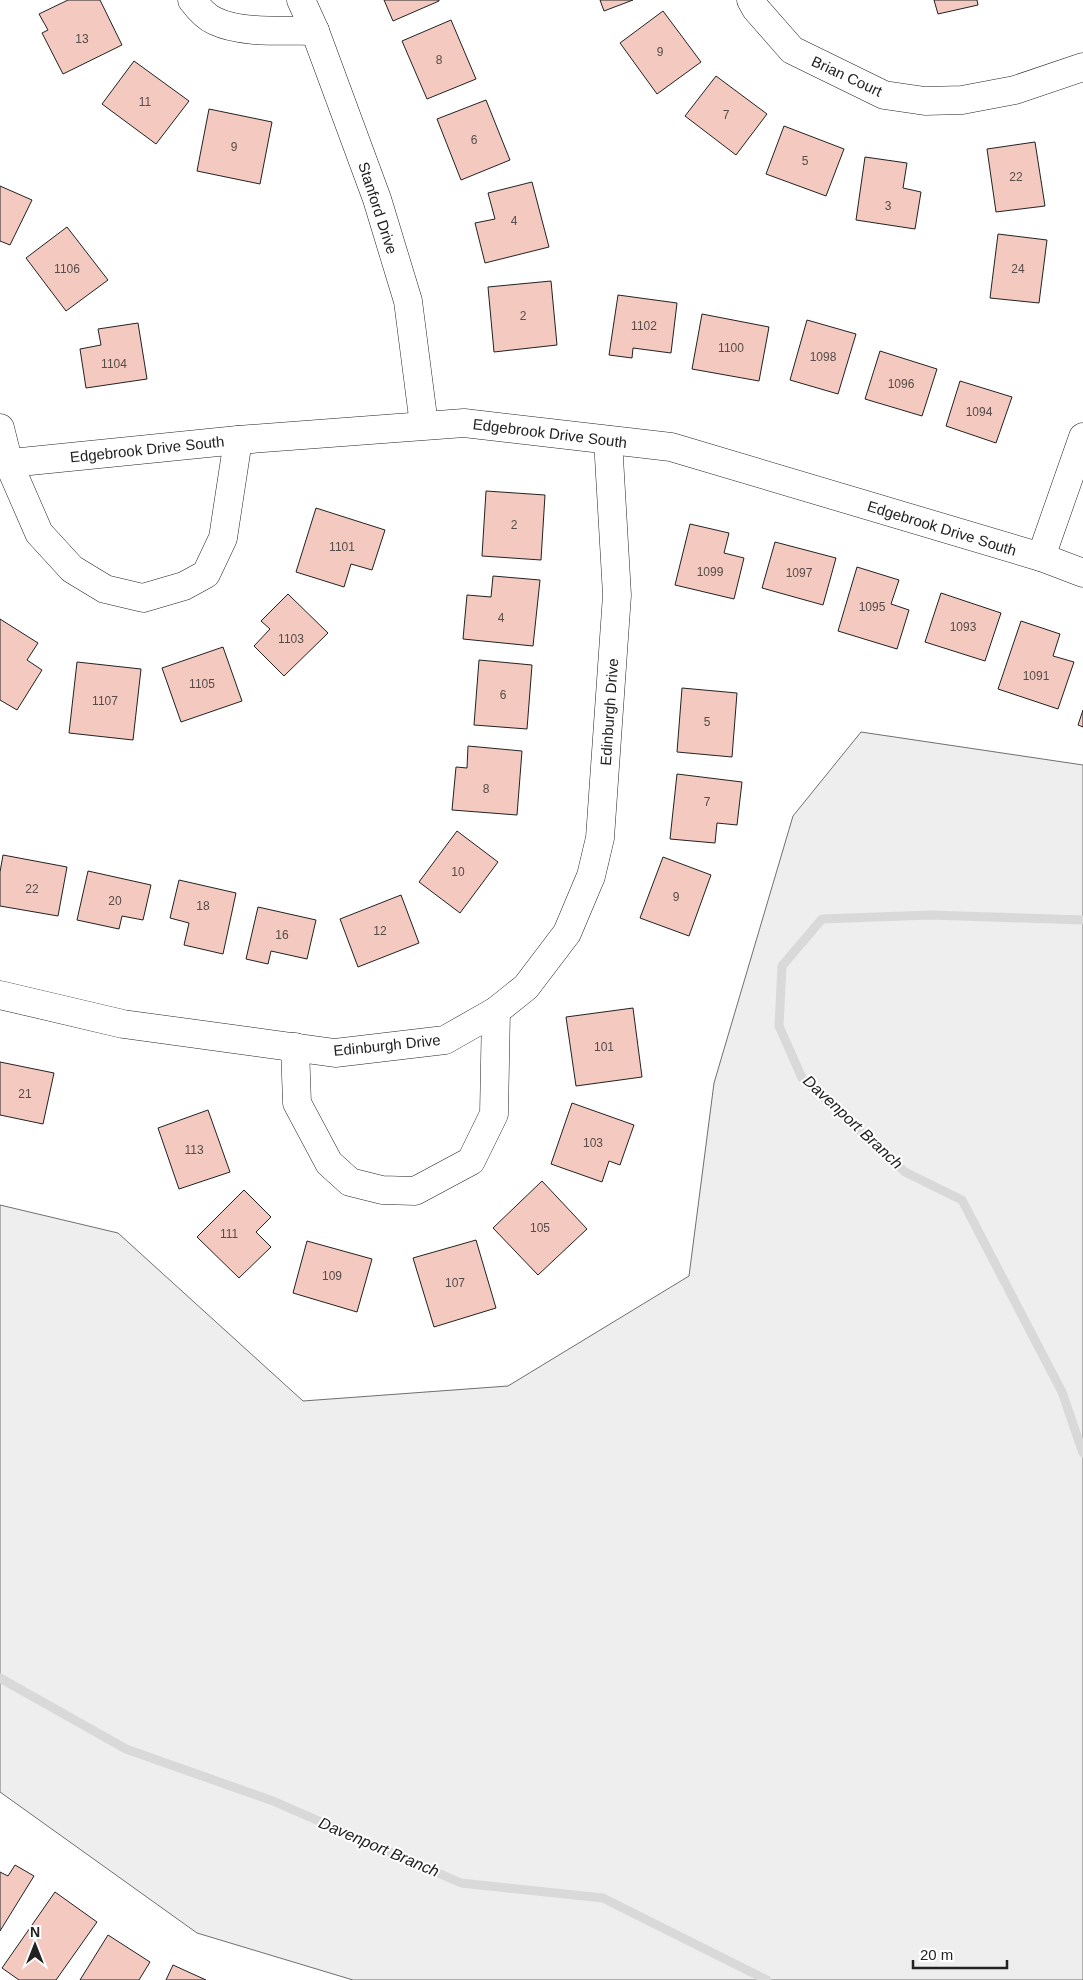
<svg xmlns="http://www.w3.org/2000/svg" width="1083" height="1980" font-family="Arial,sans-serif">
	<style>
		.green { fill: #eee; stroke: #6f6f6f }
		.lines { fill: none; stroke-linecap: round; stroke-linejoin: round }
		.stream { stroke: #d9d9d9; stroke-width: 9 }
		.building { fill: #f3c9c0; stroke: #222 }
		.minor-casing { stroke: #222; stroke-width: 29 }
		.minor { stroke: #fff; stroke-width: 28 }
		.labels { text-anchor: middle; dominant-baseline: central; stroke-width: 4; stroke-linejoin: round; paint-order: stroke }
		.number-label { font-size: 12px; fill: #564c4a }
		.street-label { font-size: 15px; fill: #222; stroke: #fff }
		.water-label { font-size: 16px; font-style: italic; fill: #222; stroke: #fff }
	</style>
	<rect width="100%" height="100%" fill="#fff"/>
	<path class="green" d="M861 732 1083 765V1980H353L197 1933 0 1792V1205L118 1233 303 1401 508 1386 689 1276 714 1083 793 816Z"/>
	<g class="lines">
		<g class="stream">
			<path d="M1083 920 930 915 822 919 782 966 779 1026 802 1078 905 1172 962 1200 1062 1392 1083 1453"/>
			<path d="M0 1678 126 1749 273 1801 461 1883 603 1898 767 1980"/>
		</g>
	</g>
	<g class="building">
		<path d="M68 0H100L122 45 63 74 42 33 48 30 39 14Z"/>
		<path d="M384 0H439V1L393 21Z"/>
		<path d="M600 0H633L604 11Z"/>
		<path d="M934 0H977L978 5 938 14Z"/>
		<path d="M663 11 701 62 657 94 620 43Z"/>
		<path d="M451 20 476 79 427 99 402 41Z"/>
		<path d="M134 61 189 101 156 144 102 104Z"/>
		<path d="M716 76 767 114 736 155 685 116Z"/>
		<path d="M486 100 510 160 461 180 437 119Z"/>
		<path d="M209 109 272 122 260 184 197 171Z"/>
		<path d="M784 126 844 149 826 196 766 174Z"/>
		<path d="M1035 142 1045 206 996 212 987 149Z"/>
		<path d="M865 157 907 163 903 188 921 192 915 229 856 220Z"/>
		<path d="M532 182 549 247 485 263 475 223 495 219 488 193Z"/>
		<path d="M0 186 32 200 10 245 0 241Z"/>
		<path d="M67 227 108 280 66 311 26 258Z"/>
		<path d="M998 234 1047 240 1039 303 990 298Z"/>
		<path d="M551 281 557 345 494 352 488 287Z"/>
		<path d="M618 295 677 303 671 353 633 348 632 358 609 355Z"/>
		<path d="M702 314 769 327 759 381 692 369Z"/>
		<path d="M807 320 856 334 838 394 790 380Z"/>
		<path d="M138 323 147 379 86 388 80 349 101 345 98 329Z"/>
		<path d="M880 351 937 369 922 416 865 399Z"/>
		<path d="M960 381 1012 397 996 443 946 426Z"/>
		<path d="M486 491 545 495 541 560 482 556Z"/>
		<path d="M316 508 385 530 372 570 351 564 344 587 296 572Z"/>
		<path d="M690 524 729 533 724 553 744 558 734 599 675 585Z"/>
		<path d="M775 542 836 558 823 605 762 588Z"/>
		<path d="M857 567 899 580 891 604 909 610 897 649 838 631Z"/>
		<path d="M493 576 540 580 533 646 463 639 467 595 491 597Z"/>
		<path d="M941 593 1001 613 985 661 925 642Z"/>
		<path d="M288 594 328 633 284 676 254 646 270 629 261 621Z"/>
		<path d="M0 619 38 643 27 660 42 670 17 710 0 700Z"/>
		<path d="M1021 621 1060 634 1053 656 1074 662 1058 709 998 689Z"/>
		<path d="M223 647 242 701 181 722 162 668Z"/>
		<path d="M479 660 532 665 527 729 474 725Z"/>
		<path d="M77 662 141 669 133 740 69 733Z"/>
		<path d="M682 688 737 693 732 757 677 752Z"/>
		<path d="M1083 710V727L1078 725Z"/>
		<path d="M468 746 522 751 517 815 452 810 456 767 467 768Z"/>
		<path d="M677 774 742 782 737 825 717 823 715 843 670 839Z"/>
		<path d="M457 831 498 862 460 913 419 882Z"/>
		<path d="M3 855 67 867 58 916 0 906V872Z"/>
		<path d="M663 857 711 875 689 936 640 918Z"/>
		<path d="M88 871 151 885 143 920 122 916 119 929 77 920Z"/>
		<path d="M179 880 236 893 223 954 184 945 189 923 170 918Z"/>
		<path d="M401 895 419 943 358 967 340 919Z"/>
		<path d="M258 907 316 920 307 959 271 951 268 964 246 959Z"/>
		<path d="M633 1008 642 1077 576 1086 566 1017Z"/>
		<path d="M0 1062 54 1073 43 1124 0 1115Z"/>
		<path d="M572 1103 634 1125 620 1165 609 1161 602 1182 551 1164Z"/>
		<path d="M208 1110 230 1172 179 1189 158 1128Z"/>
		<path d="M542 1181 587 1229 538 1275 493 1228Z"/>
		<path d="M244 1190 271 1217 256 1232 271 1247 239 1278 197 1237Z"/>
		<path d="M476 1240 496 1308 434 1327 413 1258Z"/>
		<path d="M307 1241 372 1259 357 1312 293 1293Z"/>
		<path d="M15 1865 34 1876 0 1931V1872L8 1876Z"/>
		<path d="M55 1892 97 1922 56 1980H19L2 1968Z"/>
		<path d="M108 1935 150 1962 139 1980H80Z"/>
		<path d="M173 1965 206 1980H166Z"/>
	</g>
	<g class="lines">
		<g class="minor-casing">
			<g id="minor">
				<path d="M192 0C198 8 206 17 215 21 242 34 285 30 315 31"/>
				<path d="M301 0 315 31 377 199 408 301 424 425"/>
				<path d="M751 0 756 9 792 50 884 95 925 101 962 100 1015 90 1083 67"/>
				<path d="M0 428 9 464 39 533 72 569 105 589 143 598 184 586 206 574 223 538 238 440"/>
				<path d="M0 464 238 440 464 423 671 447 1041 557 1083 573"/>
				<path d="M1041 557 1083 437"/>
				<path d="M0 995 123 1024 335 1053 445 1040 496 1011 526 987 567 933 591 876 600 838 617 595 608 440"/>
				<path d="M295 1047 297 1103 329 1163 350 1182 382 1190 415 1191 471 1161 494 1114 496 1011"/>
			</g>
		</g>
		<use href="#minor" class="minor"/>
	</g>
	<g class="labels">
		<g class="number-label">
			<text x="82" y="39">13</text>
			<text x="660" y="52">9</text>
			<text x="439" y="60">8</text>
			<text x="145" y="102">11</text>
			<text x="726" y="115">7</text>
			<text x="474" y="140">6</text>
			<text x="234" y="147">9</text>
			<text x="805" y="161">5</text>
			<text x="1016" y="177">22</text>
			<text x="888" y="206">3</text>
			<text x="514" y="221">4</text>
			<text x="67" y="269">1106</text>
			<text x="1018" y="269">24</text>
			<text x="523" y="316">2</text>
			<text x="644" y="326">1102</text>
			<text x="731" y="348">1100</text>
			<text x="823" y="357">1098</text>
			<text x="114" y="364">1104</text>
			<text x="901" y="384">1096</text>
			<text x="979" y="412">1094</text>
			<text x="514" y="525">2</text>
			<text x="342" y="547">1101</text>
			<text x="710" y="572">1099</text>
			<text x="799" y="573">1097</text>
			<text x="872" y="607">1095</text>
			<text x="501" y="618">4</text>
			<text x="963" y="627">1093</text>
			<text x="291" y="639">1103</text>
			<text x="1036" y="676">1091</text>
			<text x="202" y="684">1105</text>
			<text x="503" y="695">6</text>
			<text x="105" y="701">1107</text>
			<text x="707" y="722">5</text>
			<text x="486" y="789">8</text>
			<text x="707" y="802">7</text>
			<text x="458" y="872">10</text>
			<text x="32" y="889">22</text>
			<text x="676" y="897">9</text>
			<text x="115" y="901">20</text>
			<text x="203" y="906">18</text>
			<text x="380" y="931">12</text>
			<text x="282" y="935">16</text>
			<text x="604" y="1047">101</text>
			<text x="25" y="1094">21</text>
			<text x="593" y="1143">103</text>
			<text x="194" y="1150">113</text>
			<text x="540" y="1228">105</text>
			<text x="229" y="1234">111</text>
			<text x="332" y="1276">109</text>
			<text x="455" y="1283">107</text>
		</g>
		<g class="street-label">
			<text transform="translate(847 76) rotate(25)">Brian Court</text>
			<text transform="translate(378 208) rotate(72)">Stanford Drive</text>
			<text transform="translate(550 433) rotate(7)">Edgebrook Drive South</text>
			<text transform="translate(147 449) rotate(-6)">Edgebrook Drive South</text>
			<text transform="translate(942 528) rotate(17)">Edgebrook Drive South</text>
			<text transform="translate(609 712) rotate(-86)">Edinburgh Drive</text>
			<text transform="translate(387 1045) rotate(-6)">Edinburgh Drive</text>
		</g>
		<g class="water-label">
			<text transform="translate(853 1122) rotate(43)">Davenport Branch</text>
			<text transform="translate(379 1847) rotate(23)">Davenport Branch</text>
		</g>
	</g>
	<g transform="translate(35 1945)" stroke="#ffffff" stroke-width="4" paint-order="stroke">
	<path d="M0-4L9 19L0 12L-9 19Z" fill="#222222"/>
	<text y="-8" font-size="14" font-weight="bold" text-anchor="middle" fill="#222222">N</text>
	</g>
	<path d="M913 1960v8h94v-8" fill="none" stroke="#222222" stroke-width="2.5"/>
	<text x="920" y="1960" font-size="15" fill="#222222" stroke="#ffffff" stroke-width="4" paint-order="stroke">20 m</text>
</svg>
